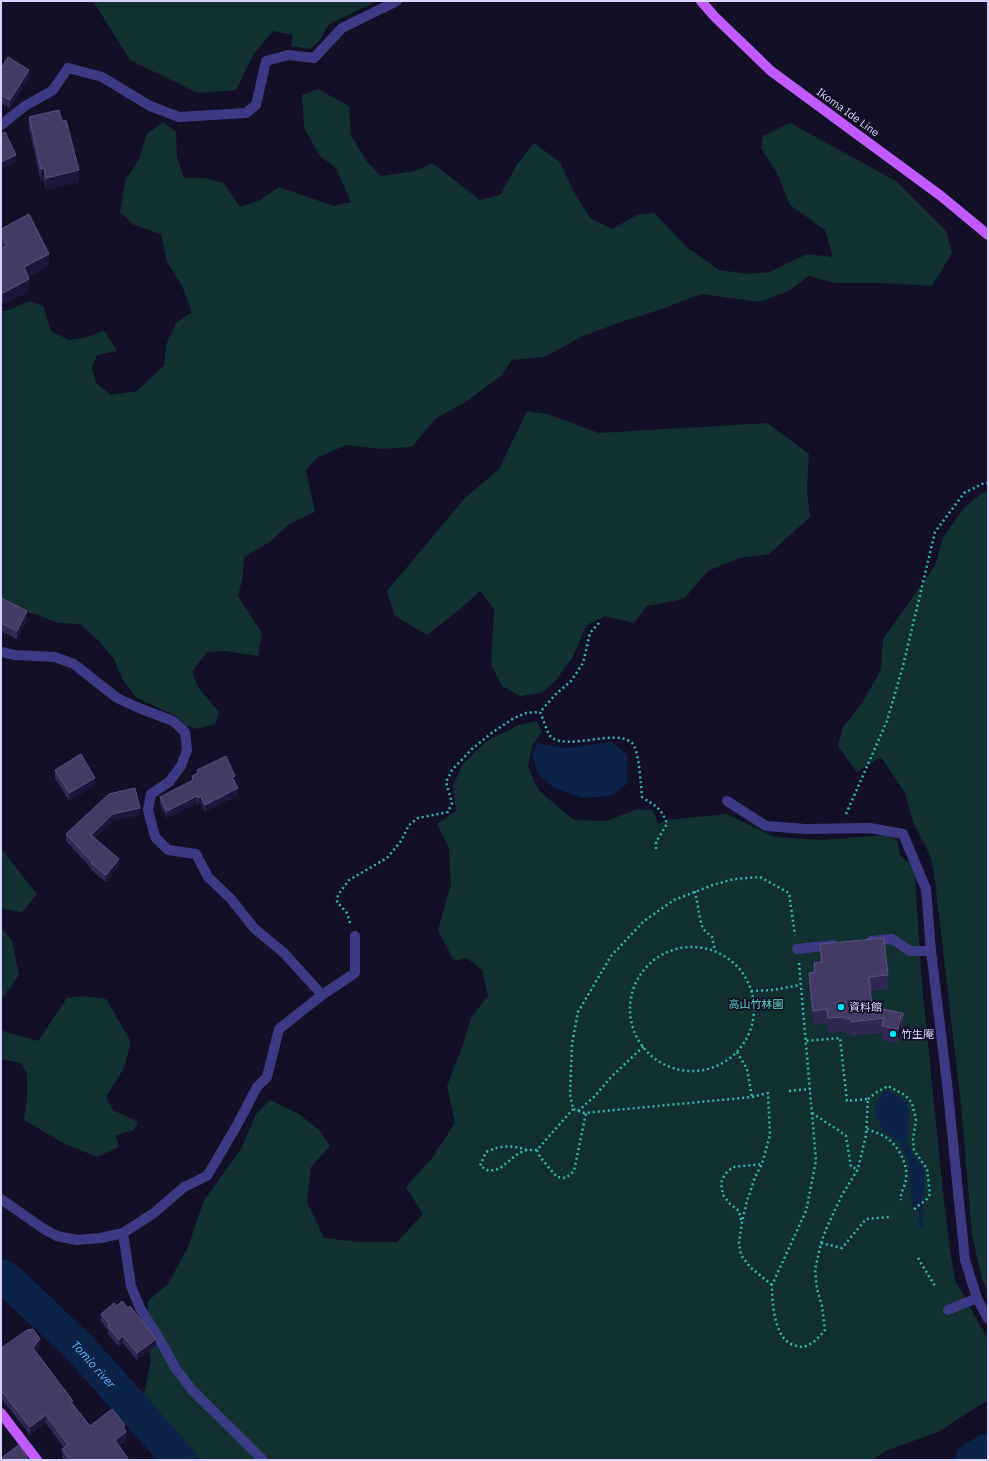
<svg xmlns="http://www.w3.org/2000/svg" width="989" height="1461" font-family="'IBM Plex Sans','Noto Sans JP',sans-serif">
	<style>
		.green { fill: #12302f }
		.water { fill: #0c2248 }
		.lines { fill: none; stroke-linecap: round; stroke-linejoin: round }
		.river { stroke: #0c2248; stroke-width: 34 }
		.path { stroke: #2fb8b0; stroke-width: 2.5; stroke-dasharray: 2 3; stroke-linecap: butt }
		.service { stroke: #3d3a85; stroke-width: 10 }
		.minor { stroke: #3d3a85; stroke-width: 10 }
		.primary { stroke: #c25bff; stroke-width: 10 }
		.wall { fill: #312854 }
		.shaded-wall { fill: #1d163a }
		.building { fill: #433a66; stroke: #5a527e }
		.poi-dot { fill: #00e5ff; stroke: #130f26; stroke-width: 1.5 }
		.labels { text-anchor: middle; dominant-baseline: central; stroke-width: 3.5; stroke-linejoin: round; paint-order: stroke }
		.street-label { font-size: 11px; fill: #d9d4ff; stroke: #130f26 }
		.park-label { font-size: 11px; fill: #5fe0c0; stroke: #130f26 }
		.poi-label { font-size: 11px; fill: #d9d4ff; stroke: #130f26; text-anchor: start }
		.water-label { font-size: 12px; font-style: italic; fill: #62b6ff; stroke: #130f26 }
	</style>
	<rect width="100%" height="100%" fill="#130f26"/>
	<g class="green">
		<path d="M93 1H378L329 24 320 40 310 49 291 46 293 35 273 31 253 55 236 90 198 93 130 60Z"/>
		<path d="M318 89 349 106 351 136 368 163 381 176 415 171 432 163 480 200 500 195 518 163 534 143 560 162 573 190 590 218 612 229 637 215 654 213 688 248 719 270 749 274 770 272 807 254 833 257 825 230 790 205 777 173 761 148 763 136 790 123 896 181 946 231 952 253 932 286 883 283H834L809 276 788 291 760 302 701 294 662 309 618 323 581 337 545 357 512 360 501 376 467 401 435 419 412 447 381 449 346 445 317 458 306 470 315 512 289 524 270 542 244 557 243 577 238 596 262 633 258 656 225 651 207 652 192 672 198 687 219 712 215 724 196 729 185 725 176 716 137 698 124 682 114 659 99 641 80 624 58 623 35 614 1 606V311H6L30 301 43 306 51 331 69 340 88 337 104 330 117 351 97 355 92 367 96 383 111 395 137 391 164 365 166 345 176 323 192 312 182 286 167 262 161 234 134 225 120 212 125 181 139 159 147 134 163 122 176 132 177 157 184 178H205L224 183 240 207 260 200 279 187 334 206 351 202 336 168 320 156 304 128 302 95Z"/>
		<path d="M527 411 547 414 599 433 767 423 809 454 807 489 810 517 769 554 739 558 708 571 684 599 647 606 634 623 605 616 587 625 572 658 556 680 542 693 520 696 502 686 491 665 494 609 480 591 459 610 427 635 395 616 387 591 464 499 499 469Z"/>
		<path d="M988 492V1292L982 1279 972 1235 961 1105 934 873 930 855 914 824 905 793 881 757 857 772 838 746 843 727 862 703 881 670 883 639 935 566 943 538 964 508 982 493Z"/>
		<path d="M537 721 542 732 533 744 528 767 539 791 574 820 607 821 637 809 653 810 658 824 666 820 726 814 775 837 823 840 885 835 897 840 900 856 910 863 915 876 921 974 943 1192 950 1250 955 1280 988 1340V1400L938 1432 888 1450 872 1460H200L186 1446 144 1394 151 1361 147 1334 148 1301 168 1284 188 1247 204 1200 241 1149 256 1114 270 1100 299 1114 320 1131 330 1146 311 1167 307 1202 324 1238 361 1242H397L423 1214 406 1187 432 1158 455 1123 447 1086 463 1045 471 1018 488 995 482 970 467 958 454 961 438 930 451 884 449 848 437 824 456 811 453 785 463 764 487 741 519 725Z"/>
		<path d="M1 849 37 894 22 912 1 909Z"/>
		<path d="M1 928 12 941 19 975 1 999Z"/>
		<path d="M81 996 106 999 131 1042 124 1068 106 1097 113 1110 138 1122 134 1130 116 1135 119 1147 97 1157 63 1143 24 1120 27 1098V1074L21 1063 1 1059V1029L5 1032 38 1041 67 998Z"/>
	</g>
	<g class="water">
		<path d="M612 742 627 755V784L610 796 583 798 554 788 539 775 532 756 537 743 567 748Z"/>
		<path d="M886 1090 896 1094 907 1103 909 1113 907 1143 914 1156 924 1170 923 1228 919 1229V1206L912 1207 909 1160 897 1140 884 1132 874 1111 878 1100Z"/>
	</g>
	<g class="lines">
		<g class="river">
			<path id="s1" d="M1 1276 10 1282 80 1348 180 1460"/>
			<path d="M972 1460 988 1450"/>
		</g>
		<g class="path">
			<path d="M599 623 590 633 583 663 571 681 556 694 540 712C543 718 547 733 551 737 568 751 616 728 632 743 639 749 641 786 642 797 655 806 662 808 667 824L656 842V849"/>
			<path d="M846 814 887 721 903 666 935 532 964 493 984 483H988"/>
			<path d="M695 891 701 923 703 929 712 937 715 951"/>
			<path d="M350 923 347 913 337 902 338 895 349 880 387 858 401 841 409 825 418 818 448 812 452 803 446 782 452 770 472 749 493 732 514 718 526 713 540 712"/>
			<circle cx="692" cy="1009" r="62"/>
			<path d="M799 963 816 1161 806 1211 772 1285C772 1302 774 1336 791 1344 796 1346 801 1348 806 1346 814 1343 820 1336 825 1330L822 1306 817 1289 815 1270 821 1243 827 1227 842 1195 858 1169 866 1135 868 1099 847 1101 840 1038 805 1041"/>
			<path d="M751 991 773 990 800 985"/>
			<path d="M737 1052 747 1069 752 1097"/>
			<path d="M789 1091 810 1089"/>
			<path d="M868 1099 877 1092 888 1086 905 1095 912 1103 916 1120 913 1139 914 1150 927 1169 930 1194 927 1199 913 1210"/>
			<path d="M578 1111 594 1097 612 1076 644 1046"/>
			<path d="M812 1113 838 1130 846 1136 851 1167 858 1169"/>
			<path d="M867 1129C872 1131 883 1135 887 1138 899 1147 908 1164 906 1179 905 1187 900 1192 901 1200"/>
			<path d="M527 1150C511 1145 502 1145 486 1152L480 1166 489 1171 499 1169 519 1153 527 1150H537L573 1109"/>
			<path d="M537 1150 540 1157 557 1177 566 1178 574 1171 586 1113"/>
			<path d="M741 1220 739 1211 730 1204 723 1195 721 1183 725 1174 733 1167 762 1164"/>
			<path d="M821 1243 842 1248 866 1219 889 1217"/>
			<path d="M918 1258 935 1286"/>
			<path d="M772 1285 750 1267 741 1255 739 1243 742 1222 747 1201 755 1177 762 1164 770 1135 768 1093 752 1097 584 1113 573 1109 570 1094 572 1044 578 1012 611 956 644 921 674 900 713 885 734 879 760 877 789 893 795 935"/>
		</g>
		<g class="service">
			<path d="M68 68 102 77 150 106 179 117 246 113 256 105 266 61 288 55 314 58 342 28 397 1"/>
			<path d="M871 941 892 939 910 951H931"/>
			<path d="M797 949 833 945"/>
			<path d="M123 1233 131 1286 140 1308 161 1342 176 1369 193 1391 263 1460"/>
			<path d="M948 1310 977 1298"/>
		</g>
		<g class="minor">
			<path d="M1 125 25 106 53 90 68 68"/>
			<path d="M1 652 15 655 55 657 74 664 117 698 139 708 173 721 185 732 187 750 181 766 169 782 151 794 148 810 155 837 168 850 196 854 208 877 231 899 254 928 284 953 322 995"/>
			<path d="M727 801 766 826 805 829 870 828 903 834 926 889 931 951 947 1083 965 1260 977 1298 988 1319"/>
			<path d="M1 1199 44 1229 57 1236 77 1240 101 1238 123 1233 154 1213 184 1187 207 1176 236 1127 257 1087 267 1077 279 1029 322 995 355 973V936"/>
		</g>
		<g class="primary">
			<path d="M701 1 715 17 771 71 941 196 988 235"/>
			<path d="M1 1413 37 1460"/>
		</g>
	</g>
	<g class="wall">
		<path d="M1 69 29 77 10 108 1 103Z"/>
		<path d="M29 117 79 182 46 190 44 180 41 181 29 129Z"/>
		<path d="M1 229 49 266 28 277 29 291 3 304 1 300V249L2 248 1 245Z"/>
		<path d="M1 598 27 619 17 639 1 631Z"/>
		<path d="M55 770 95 785 69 801 55 778Z"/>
		<path d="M197 770 235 783 238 795 205 812 201 803 198 805 197 803 167 818 160 804V797L192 780V776L197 773Z"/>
		<path d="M109 794 140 815 113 821 95 838 119 866 106 882 91 870V868L66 841V834Z"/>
		<path d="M820 944 888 975V989L871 991 872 1007 903 1013V1031H901L898 1043 882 1040V1033L851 1036V1033H845V1031L828 1033 827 1023 813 1025 809 987V973L814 972V963L820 962Z"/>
		<path d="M101 1314 156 1346 137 1360 123 1343 119 1347 108 1334V1330L101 1321Z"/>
		<path d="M40 1347 36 1352 73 1404 90 1426 125 1429 126 1440 119 1446 129 1460H64L62 1457V1449L64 1448 46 1423 30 1435 1 1398V1348Z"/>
	</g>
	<g class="shaded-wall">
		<path d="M29 70V77L10 108V100Z"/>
		<path d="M16 155V162L1 170V162Z"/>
		<path d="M44 168V180L41 181V169Z"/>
		<path d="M79 170V182L46 190V178Z"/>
		<path d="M49 254V266L24 279V267Z"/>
		<path d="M29 279V291L3 304V293Z"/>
		<path d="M27 611V619L17 639V631Z"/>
		<path d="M235 776V783L232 777Z"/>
		<path d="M95 778V785L69 801V793Z"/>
		<path d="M238 788V795L205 812V805Z"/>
		<path d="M197 796V803L167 818V811Z"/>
		<path d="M201 796V803L198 805V798Z"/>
		<path d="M140 808V815L113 821 91 842V835L113 814Z"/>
		<path d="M119 859V866L106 882V875Z"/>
		<path d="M901 1016V1031L898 1043V1029Z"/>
		<path d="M123 1336V1343L119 1347V1340Z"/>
		<path d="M40 1339V1347L33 1356V1348Z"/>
		<path d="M156 1339V1346L137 1360V1353Z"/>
		<path d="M46 1415V1423L30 1435V1427Z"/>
		<path d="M125 1425V1433L126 1432V1440L115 1449V1440L123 1426Z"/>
	</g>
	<g class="building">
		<path d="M8 57 29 70 10 100 1 95V69Z"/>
		<path d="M59 110 62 121 66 120 79 170 46 178 44 168 41 169 29 117Z"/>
		<path d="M5 132 16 155 1 162V134Z"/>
		<path d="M29 214 49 254 24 267 29 279 3 293 1 289V249L7 246 1 234V229Z"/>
		<path d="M1 598 27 611 17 631 1 623Z"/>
		<path d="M81 754 95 778 69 793 55 770Z"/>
		<path d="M226 756 235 776 232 777 238 788 205 805 201 796 198 798 197 796 167 811 160 797 193 780 192 776 198 773 197 770Z"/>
		<path d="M135 788 140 808 113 814 91 835 119 859 106 875 91 863 92 862 66 834 109 794Z"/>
		<path d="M884 938 888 975 869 977 872 1007 903 1013V1016H901L898 1029 882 1026 884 1018 851 1022V1019H845V1017L828 1018 827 1009 813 1011 809 973 815 972 814 963 822 962 820 944Z"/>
		<path d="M122 1301 128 1308 130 1306 156 1339 137 1353 123 1336 119 1340 108 1326 110 1325 101 1314 114 1303 117 1306Z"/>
		<path d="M33 1329 40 1339 33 1348 73 1401 71 1402 90 1426 112 1409 125 1425 123 1426 126 1432 115 1440 129 1460H70L62 1449 68 1445 46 1415 30 1427 1 1390V1348L27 1330Z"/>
		<path d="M19 1445 29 1460H1V1458Z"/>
	</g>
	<g class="poi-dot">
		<circle cx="841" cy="1007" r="4"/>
		<circle cx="893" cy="1034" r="4"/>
	</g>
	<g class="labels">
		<g class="street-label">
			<text transform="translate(848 112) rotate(36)">Ikoma Ide Line</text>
		</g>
		<g class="park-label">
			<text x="756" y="1004">高山竹林園</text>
		</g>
		<g class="poi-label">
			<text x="849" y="1007">資料館</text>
			<text x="901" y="1034">竹生庵</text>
		</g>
		<g class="water-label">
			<text stroke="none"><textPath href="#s1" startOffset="128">Tomio river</textPath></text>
		</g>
	</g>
	<rect width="989" height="1461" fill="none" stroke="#d9d4ff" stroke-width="4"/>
</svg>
